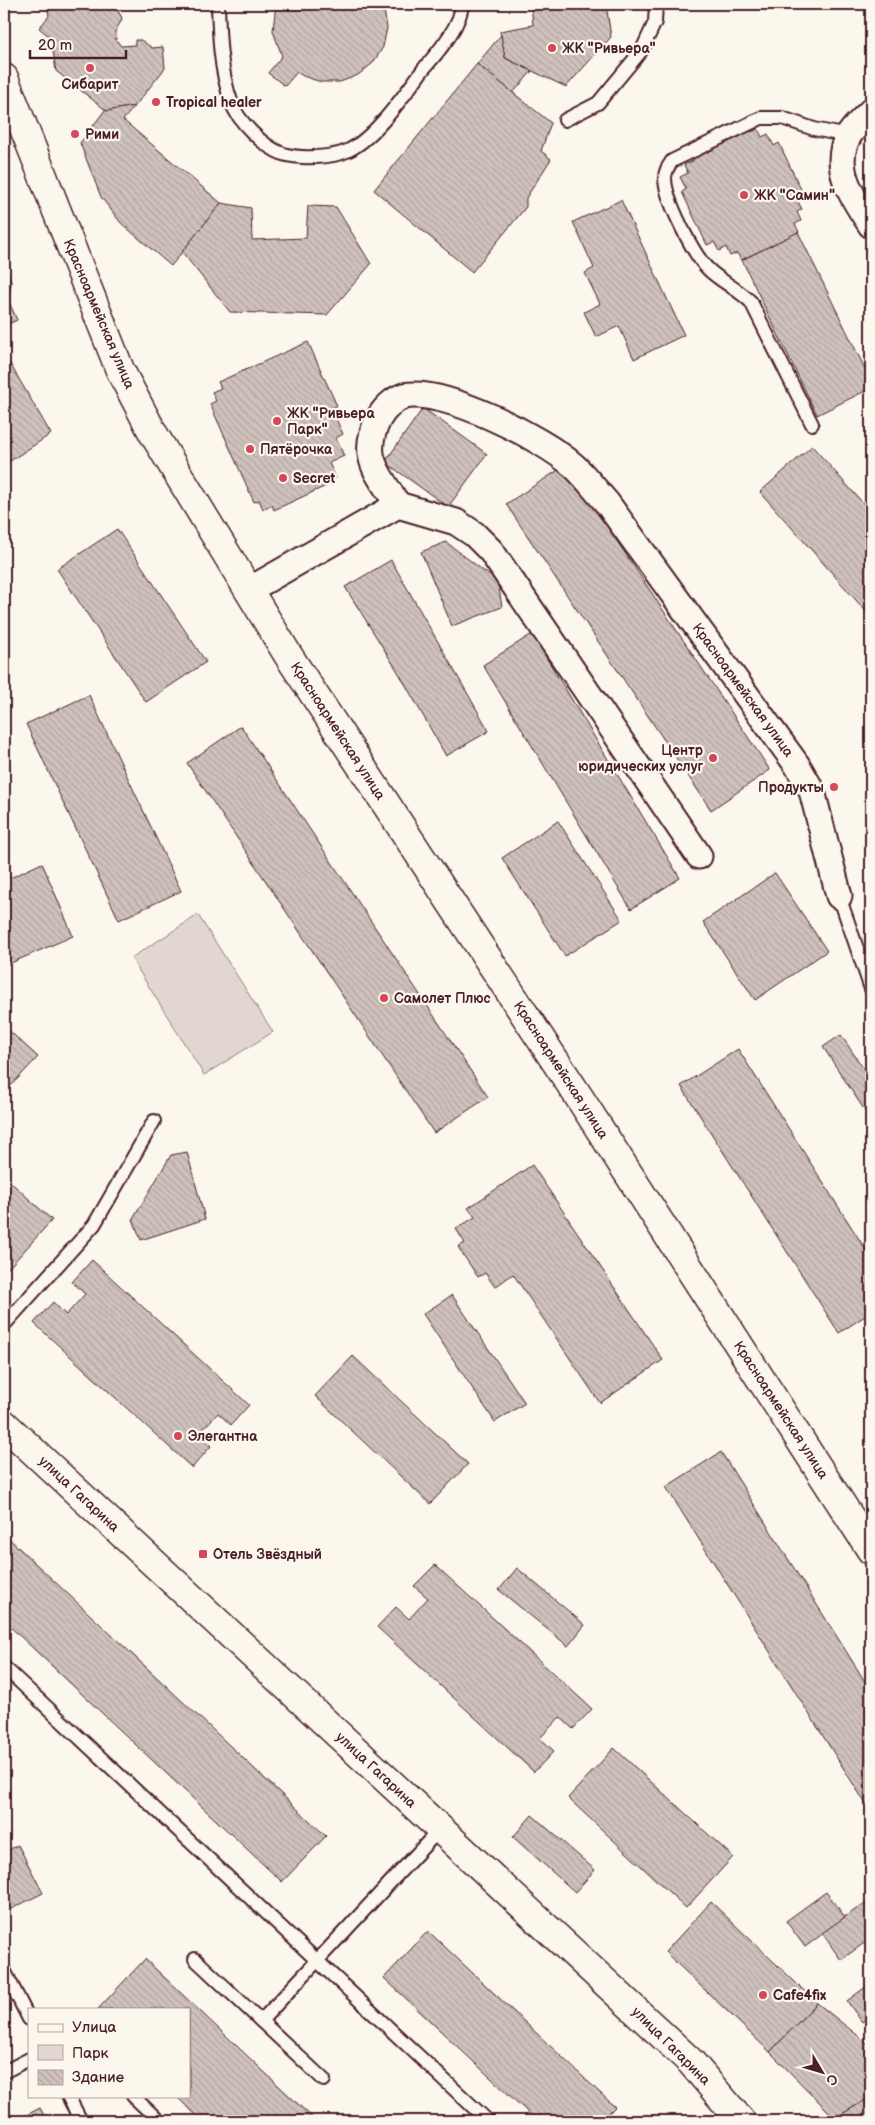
<svg xmlns="http://www.w3.org/2000/svg" width="875" height="2125" font-family="'Balsamiq Sans',sans-serif">
	<style>
		.green { fill: #e2d7d0; stroke: #967b7e }
		.building { fill: url(#building-back-hatch); stroke: #4a1f2b }
		.lines { fill: none; stroke-linecap: round; stroke-linejoin: round }
		.service-casing { stroke: #4a1f2b; stroke-width: 16 }
		.minor-casing { stroke: #4a1f2b; stroke-width: 29 }
		.tertiary-casing { stroke: #4a1f2b; stroke-width: 31 }
		.secondary-casing { stroke: #4a1f2b; stroke-width: 31 }
		.service { stroke: #fbf7ec; stroke-width: 12 }
		.minor { stroke: #fbf7ec; stroke-width: 25 }
		.tertiary { stroke: #fbf7ec; stroke-width: 28 }
		.secondary { stroke: #fbf7ec; stroke-width: 28 }
		.poi-dot { fill: #d1495b; stroke: #fbf7ec; stroke-width: 2 }
		.labels { text-anchor: middle; dominant-baseline: central; stroke-width: 4.5; stroke-linejoin: round; paint-order: stroke }
		.poi-label { font-size: 14px; font-weight: bold; fill: #4a1f2b; stroke: #fbf7ec; text-anchor: start }
		.street-label { font-size: 14px; fill: #4a1f2b; stroke: #fbf7ec }
	</style>
	<defs>
		<pattern id="building-back-hatch" width="6" height="6" patternUnits="userSpaceOnUse" patternTransform="scale(1.25)"><rect width="6" height="6" fill="#cfc2bc"/><path d="M-1 5l2 2M0 0l6 6M5-1l2 2" fill="none" stroke="#b3a6a2"/></pattern>
	</defs>
	<rect width="100%" height="100%" fill="#fbf7ec"/>
	<filter id="ink" filterUnits="userSpaceOnUse"><feTurbulence type="fractalNoise" baseFrequency=".02" numOctaves="2"/><feDisplacementMap in="SourceGraphic" scale="10" xChannelSelector="R" yChannelSelector="G"/><feConvolveMatrix kernelMatrix="1 2 1 2 8 2 1 2 1" color-interpolation-filters="sRGB"/></filter>
	<g filter="url(#ink)">
		<path class="green" d="M198 915 273 1032 204 1075 131 958Z"/>
		<g class="building">
			<path d="M47 4H114L121 16 122 19 115 32 116 40 121 46 135 45V40H141L152 48 163 47 165 68 135 106 107 111 56 71 51 38 39 28 49 16Z"/>
			<path d="M278 4H381L384 10 387 28 383 47 373 63 358 75 340 82H321L303 76 297 72 285 86 268 73 282 56 273 31 275 12Z"/>
			<path d="M531 4H606L611 37 566 87 505 58 500 31 533 25Z"/>
			<path d="M501 35 505 58 532 71 513 93 477 64Z"/>
			<path d="M477 64 551 123 541 151 551 159 526 198V207L472 272 374 190Z"/>
			<path d="M135 106 123 120 221 203 171 266 121 223 101 197 80 143 105 110 107 111Z"/>
			<path d="M749 127 751 132 758 129 762 137 768 134 774 146 779 143 805 198 798 202 802 209 797 212 801 221 795 224 799 232 741 260 737 253 730 256 726 247 719 251 714 242 707 245 682 192 686 189 680 177 688 173 684 165 693 161 691 156Z"/>
			<path d="M621 200 684 335 634 359 619 326 596 337 584 312 600 304 585 273 594 268 573 222Z"/>
			<path d="M221 203 251 208 252 240 306 238 308 206 336 207 371 264 327 315 230 312 182 252Z"/>
			<path d="M798 232 871 381V388L817 415 742 260Z"/>
			<path d="M4 259 11 282 9 302 4 305Z"/>
			<path d="M9 302 17 320 4 326V305Z"/>
			<path d="M308 342 337 406 331 408 343 434 336 438 344 456 329 463 336 478 325 483 326 486 274 510 272 505 263 509 259 500 254 502 210 404 216 401 212 392 221 388 218 382Z"/>
			<path d="M9 362 51 434 4 465V365Z"/>
			<path d="M423 408 487 454 448 507 385 462Z"/>
			<path d="M812 446 871 512V617L760 492Z"/>
			<path d="M566 465 770 770 711 810 506 504Z"/>
			<path d="M117 529 206 662 146 702 57 569Z"/>
			<path d="M446 542 498 582 502 607 452 626 421 552Z"/>
			<path d="M391 560 489 731 446 756 400 675 345 587Z"/>
			<path d="M532 634 680 878 631 909 483 665Z"/>
			<path d="M89 695 181 891 119 920 26 724Z"/>
			<path d="M241 726 488 1097 434 1133 187 763Z"/>
			<path d="M558 821 622 920 565 956 502 858Z"/>
			<path d="M4 863 10 878 42 863 73 936 4 966Z"/>
			<path d="M775 873 827 951 755 1000 703 922Z"/>
			<path d="M4 1026 38 1057 4 1093Z"/>
			<path d="M841 1035 871 1080V1120L823 1047Z"/>
			<path d="M738 1049 871 1258V1312L839 1333 681 1086Z"/>
			<path d="M187 1152 205 1219 141 1240 133 1219 171 1155Z"/>
			<path d="M532 1165 663 1360 600 1403 513 1274 495 1287 485 1273 478 1277 458 1247 465 1243 456 1229 475 1217 468 1208Z"/>
			<path d="M6 1178 52 1220 4 1273V1181Z"/>
			<path d="M92 1260 249 1405 231 1425 218 1413 198 1434 211 1446 192 1468 34 1323 53 1302 66 1315 85 1294 72 1282Z"/>
			<path d="M452 1295 525 1403 495 1422 423 1314Z"/>
			<path d="M353 1356 468 1464 430 1504 315 1396Z"/>
			<path d="M721 1452 871 1691V1812L666 1487Z"/>
			<path d="M4 1534 326 1836 282 1882 4 1621Z"/>
			<path d="M435 1565 592 1709 573 1729 560 1717 540 1738 554 1751 534 1772 377 1627 396 1607 409 1619 428 1598 414 1586Z"/>
			<path d="M517 1568 585 1625 568 1646 499 1590Z"/>
			<path d="M614 1748 733 1857 686 1908 568 1798Z"/>
			<path d="M532 1815 595 1870 575 1892 513 1837Z"/>
			<path d="M18 1845 43 1893 9 1910 4 1900V1852Z"/>
			<path d="M826 1892 845 1917 805 1947 786 1921Z"/>
			<path d="M711 1902 817 2003 770 2052 665 1952Z"/>
			<path d="M865 1903 871 1912V1938L841 1960 822 1933Z"/>
			<path d="M428 1931 615 2107 601 2121H537L384 1978Z"/>
			<path d="M145 1959 316 2121H202L176 2096H189V2009H98Z"/>
			<path d="M871 1983V2015L862 2022 847 2001Z"/>
			<path d="M817 2003 871 2046V2097L835 2118 770 2052Z"/>
			<path d="M871 2097V2121H837L835 2118Z"/>
			<path d="M40 2108 47 2121H15Z"/>
		</g>
		<g class="lines">
			<g class="service-casing">
				<g id="service">
					<path d="M218 4C219 36 220 70 231 101 237 121 264 147 283 154 300 159 331 158 347 151 374 139 404 95 422 71 436 54 461 27 462 4"/>
					<path d="M565 120 598 103 642 50 655 22 656 4"/>
					<path d="M812 424 751 302C738 289 720 281 708 269 693 254 665 199 665 178 665 171 668 167 672 161L761 118H782L814 129 848 136"/>
					<path d="M839 896 871 989"/>
					<path d="M4 1325 94 1225 154 1121"/>
					<path d="M4 1667 488 2121"/>
					<path d="M195 1959 324 2080"/>
					<path d="M4 1970 29 2019"/>
					<path d="M261 2021 440 1829"/>
					<path d="M4 2072 29 2059"/>
					<path d="M68 2096 81 2121"/>
					<path d="M133 2096 159 2121"/>
				</g>
			</g>
			<g class="minor-casing">
				<g id="minor">
					<path d="M871 111C864 119 853 127 848 137 831 168 854 200 871 225"/>
					<path d="M398 505C378 473 359 456 379 418 384 409 394 399 404 396 443 387 544 439 574 466 586 477 596 491 607 503L797 765 812 791 839 896"/>
					<path d="M249 590 398 505 456 522 474 534 491 551 699 856"/>
				</g>
			</g>
			<g class="tertiary-casing">
				<path id="tertiary" d="M4 78 120 370 153 433 288 655 577 1094 871 1550"/>
			</g>
			<g class="secondary-casing">
				<path id="secondary" d="M4 1424 691 2062 741 2121"/>
			</g>
			<use href="#service" class="service"/>
			<use href="#minor" class="minor"/>
			<use href="#tertiary" class="tertiary"/>
			<use href="#secondary" class="secondary"/>
		</g>
	</g>
	<g class="poi-dot">
		<circle cx="552" cy="48" r="5"/>
		<circle cx="90" cy="68" r="5"/>
		<circle cx="156" cy="102" r="5"/>
		<circle cx="75" cy="134" r="5"/>
		<circle cx="744" cy="195" r="5"/>
		<circle cx="277" cy="421" r="5"/>
		<circle cx="250" cy="449" r="5"/>
		<circle cx="283" cy="478" r="5"/>
		<circle cx="713" cy="758" r="5"/>
		<circle cx="834" cy="787" r="5"/>
		<circle cx="384" cy="998" r="5"/>
		<circle cx="178" cy="1436" r="5"/>
		<rect x="198" y="1549" width="10" height="10" rx="2.5"/>
		<circle cx="763" cy="1995" r="5"/>
	</g>
	<g class="labels">
		<g class="poi-label">
			<text x="562" y="48">ЖК "Ривьера"</text>
			<text x="90" y="84" text-anchor="middle">Сибарит</text>
			<text x="166" y="102">Tropical healer</text>
			<text x="85" y="134">Рими</text>
			<text x="754" y="195">ЖК "Самин"</text>
			<text x="287" y="413">ЖК "Ривьера<tspan x="287" dy="16">Парк"</tspan></text>
			<text x="260" y="449">Пятёрочка</text>
			<text x="293" y="478">Secret</text>
			<text x="703" y="750" text-anchor="end">Центр<tspan x="703" dy="16">юридических услуг</tspan></text>
			<text x="824" y="787" text-anchor="end">Продукты</text>
			<text x="394" y="998">Самолет Плюс</text>
			<text x="188" y="1436">Элегантна</text>
			<text x="213" y="1554">Отель Звёздный</text>
			<text x="773" y="1995">Cafe4fix</text>
		</g>
		<g class="street-label">
			<text transform="translate(99 314) rotate(67)">Красноармейская улица</text>
			<text transform="translate(743 690) rotate(54)">Красноармейская улица</text>
			<text transform="translate(338 731) rotate(57)">Красноармейская улица</text>
			<text transform="translate(561 1070) rotate(57)">Красноармейская улица</text>
			<text transform="translate(781 1410) rotate(57)">Красноармейская улица</text>
			<text transform="translate(79 1494) rotate(43)">улица Гагарина</text>
			<text transform="translate(376 1770) rotate(43)">улица Гагарина</text>
			<text transform="translate(671 2046) rotate(45)">улица Гагарина</text>
		</g>
	</g>
	<rect width="875" height="2125" fill="none" stroke="#fbf7ec" stroke-width="20"/>
	<rect x="10" y="10" width="855" height="2105" fill="none" stroke="#4a1f2b" stroke-width="2" filter="url(#ink)"/>
	<rect x="28" y="2008" width="162" height="90" fill="#fbf7ec" stroke="#b4a19f"/>
	<rect x="38" y="2024" width="25" height="8" fill="#fbf7ec" stroke="#b4a19f"/>
	<text x="72" y="2032" font-size="15" fill="#4a1f2b">Улица</text>
	<rect x="38" y="2045" width="25" height="15" fill="#e2d7d0" stroke="#b4a19f"/>
	<text x="72" y="2058" font-size="15" fill="#4a1f2b">Парк</text>
	<rect x="38" y="2070" width="25" height="15" fill="url(#building-back-hatch)" stroke="#b4a19f"/>
	<text x="72" y="2082" font-size="15" fill="#4a1f2b">Здание</text>
	<g transform="translate(822 2072) rotate(128)" stroke="#fbf7ec" stroke-width="4" paint-order="stroke">
	<path d="M0-4L9 19L0 12L-9 19Z" fill="#4a1f2b"/>
	<text y="-8" font-size="14" font-weight="bold" text-anchor="middle" fill="#4a1f2b">С</text>
	</g>
	<path d="M30 50v8h96v-8" fill="none" stroke="#4a1f2b" stroke-width="2.5"/>
	<text x="38" y="50" font-size="15" fill="#4a1f2b" stroke="#fbf7ec" stroke-width="4" paint-order="stroke">20 m</text>
</svg>
